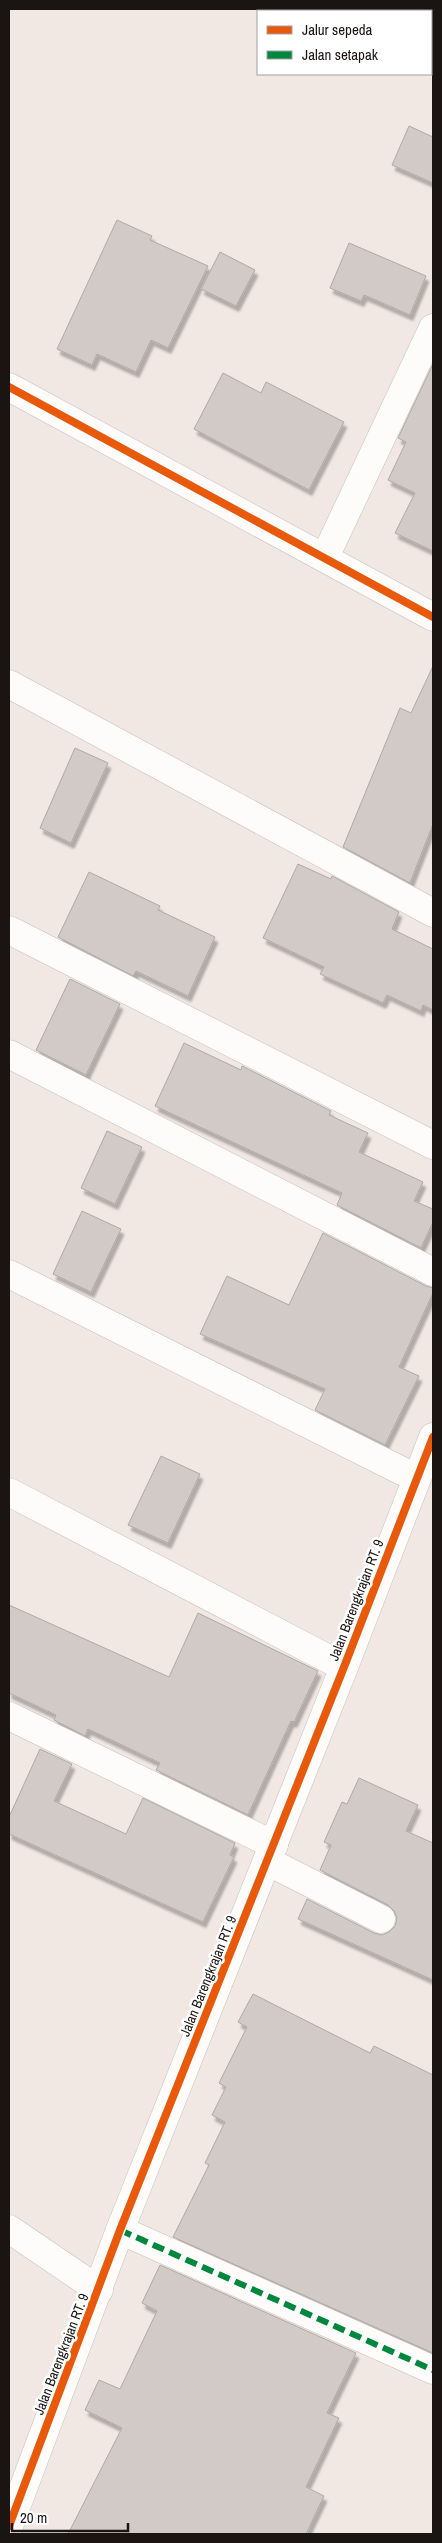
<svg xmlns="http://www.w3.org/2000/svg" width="442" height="2543" font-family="'Archivo Narrow',sans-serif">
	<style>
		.building { fill: #d2cac7; stroke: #b0a8a6; filter: url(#shadow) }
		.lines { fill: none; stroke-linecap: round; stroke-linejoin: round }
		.minor-casing { stroke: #c6bfbc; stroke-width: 29 }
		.minor { stroke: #fdfcfb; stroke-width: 28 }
		.quiet { stroke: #00873e; stroke-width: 6; stroke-dasharray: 12 6; stroke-linecap: butt }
		.cycleway-casing { stroke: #fff; stroke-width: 11 }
		.cycleway { stroke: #e8590c; stroke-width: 8 }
		.labels { text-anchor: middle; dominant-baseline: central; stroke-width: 5; stroke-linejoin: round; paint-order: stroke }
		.street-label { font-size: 14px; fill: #1a1513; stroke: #fff }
	</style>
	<defs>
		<filter id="shadow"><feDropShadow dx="3" dy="5.5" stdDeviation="1" flood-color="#0004"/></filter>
	</defs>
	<rect width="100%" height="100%" fill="#f1e8e4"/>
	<g class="building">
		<path d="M409 126 433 137V183L392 165Z"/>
		<path d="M117 220 152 236 150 240 208 266 168 348 151 340 136 372 97 354 92 365 57 349Z"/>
		<path d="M349 243 426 276 410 315 364 295 361 301 330 288Z"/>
		<path d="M220 252 255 270 236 306 201 289Z"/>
		<path d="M433 364V551L395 533 415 493 388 480 406 442 398 438Z"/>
		<path d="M223 373 261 393 266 382 344 422 309 490 194 429Z"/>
		<path d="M433 666V824L410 883 343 847 400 708 411 713Z"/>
		<path d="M75 748 108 763 71 843 40 828Z"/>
		<path d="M298 864 331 879 332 876 399 912 392 929 433 949V1010L423 1005 421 1011 387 995 383 1003 320 974 324 967 263 938Z"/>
		<path d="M89 872 160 906 158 910 215 937 188 996 136 971 133 976 58 937Z"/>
		<path d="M70 979 120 1004 86 1075 36 1050Z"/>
		<path d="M184 1043 241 1070 242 1066 331 1111 329 1115 368 1133 359 1152 423 1182 414 1201 433 1209V1222L421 1248 337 1205 342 1193 155 1106Z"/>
		<path d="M107 1131 142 1147 115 1204 81 1188Z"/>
		<path d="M82 1211 121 1229 91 1292 53 1274Z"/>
		<path d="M323 1233 426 1286 433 1288V1293L399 1367 419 1376 385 1445 315 1410 325 1389 200 1334 227 1276 289 1305Z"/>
		<path d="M161 1456 200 1474 168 1543 128 1525Z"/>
		<path d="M9 1605 169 1677 198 1613 318 1671 294 1722 291 1721 248 1815 156 1770 160 1763 88 1729 85 1736 54 1720 56 1715 9 1693Z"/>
		<path d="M40 1749 72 1764 54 1801 126 1834 143 1798 235 1843 230 1855 234 1857 203 1922 9 1834V1817Z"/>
		<path d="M359 1778 418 1805 406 1831 433 1843V1980L298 1919 307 1899 374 1933 382 1935 389 1932 395 1926 397 1918 394 1911 388 1905 320 1870 331 1845 324 1842 342 1802 347 1804Z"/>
		<path d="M253 1994 370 2053 374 2046 433 2075V2353L173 2237 209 2165 205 2163 225 2122 212 2115 226 2087 219 2083 247 2027 238 2022Z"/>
		<path d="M160 2265 356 2353 327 2413 339 2418 306 2487 324 2496 306 2534H68L122 2428 85 2410 99 2380 120 2389 157 2311 142 2303Z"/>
	</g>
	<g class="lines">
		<g class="minor-casing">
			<g id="minor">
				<path d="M9 387 433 617"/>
				<path d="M325 557 433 328"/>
				<path d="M9 684 433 913"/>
				<path d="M9 930 433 1145"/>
				<path d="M9 1054 433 1272"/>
				<path d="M9 1274 416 1478"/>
				<path d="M9 1492 344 1667"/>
				<path d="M9 1716 274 1845"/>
				<path d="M267 1861 381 1919"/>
				<path d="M9 2229 99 2290"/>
				<path d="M120 2230 433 2370"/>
				<path d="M9 2526 120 2230 344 1667 433 1437"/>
			</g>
		</g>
		<use href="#minor" class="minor"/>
		<path class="quiet" d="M120 2230 433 2370"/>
		<g class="cycleway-casing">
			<g id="cycleway">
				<path d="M9 387 433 617"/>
				<path d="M9 2526 120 2230 344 1667 433 1437"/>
			</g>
		</g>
		<use href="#cycleway" class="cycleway"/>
	</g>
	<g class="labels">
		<g class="street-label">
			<text transform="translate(356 1600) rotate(-69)">Jalan Barengkrajan RT. 9</text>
			<text transform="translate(208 1976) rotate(-68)">Jalan Barengkrajan RT. 9</text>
			<text transform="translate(61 2354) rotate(-69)">Jalan Barengkrajan RT. 9</text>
		</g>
	</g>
	<rect width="442" height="2543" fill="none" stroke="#1a1513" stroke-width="20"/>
	<rect x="257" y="10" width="175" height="65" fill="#ffffff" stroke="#a3a1a1"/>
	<rect x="267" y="26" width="25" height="8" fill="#e8590c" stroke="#a3a1a1"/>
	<text x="302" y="35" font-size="15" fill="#1a1513">Jalur sepeda</text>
	<rect x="267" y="51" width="25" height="8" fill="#00873e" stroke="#a3a1a1"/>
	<text x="302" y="60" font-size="15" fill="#1a1513">Jalan setapak</text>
	<path d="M12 2523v8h116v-8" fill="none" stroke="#1a1513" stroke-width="2.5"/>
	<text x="20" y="2523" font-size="15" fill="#1a1513" stroke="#ffffff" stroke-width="4" paint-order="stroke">20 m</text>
</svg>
